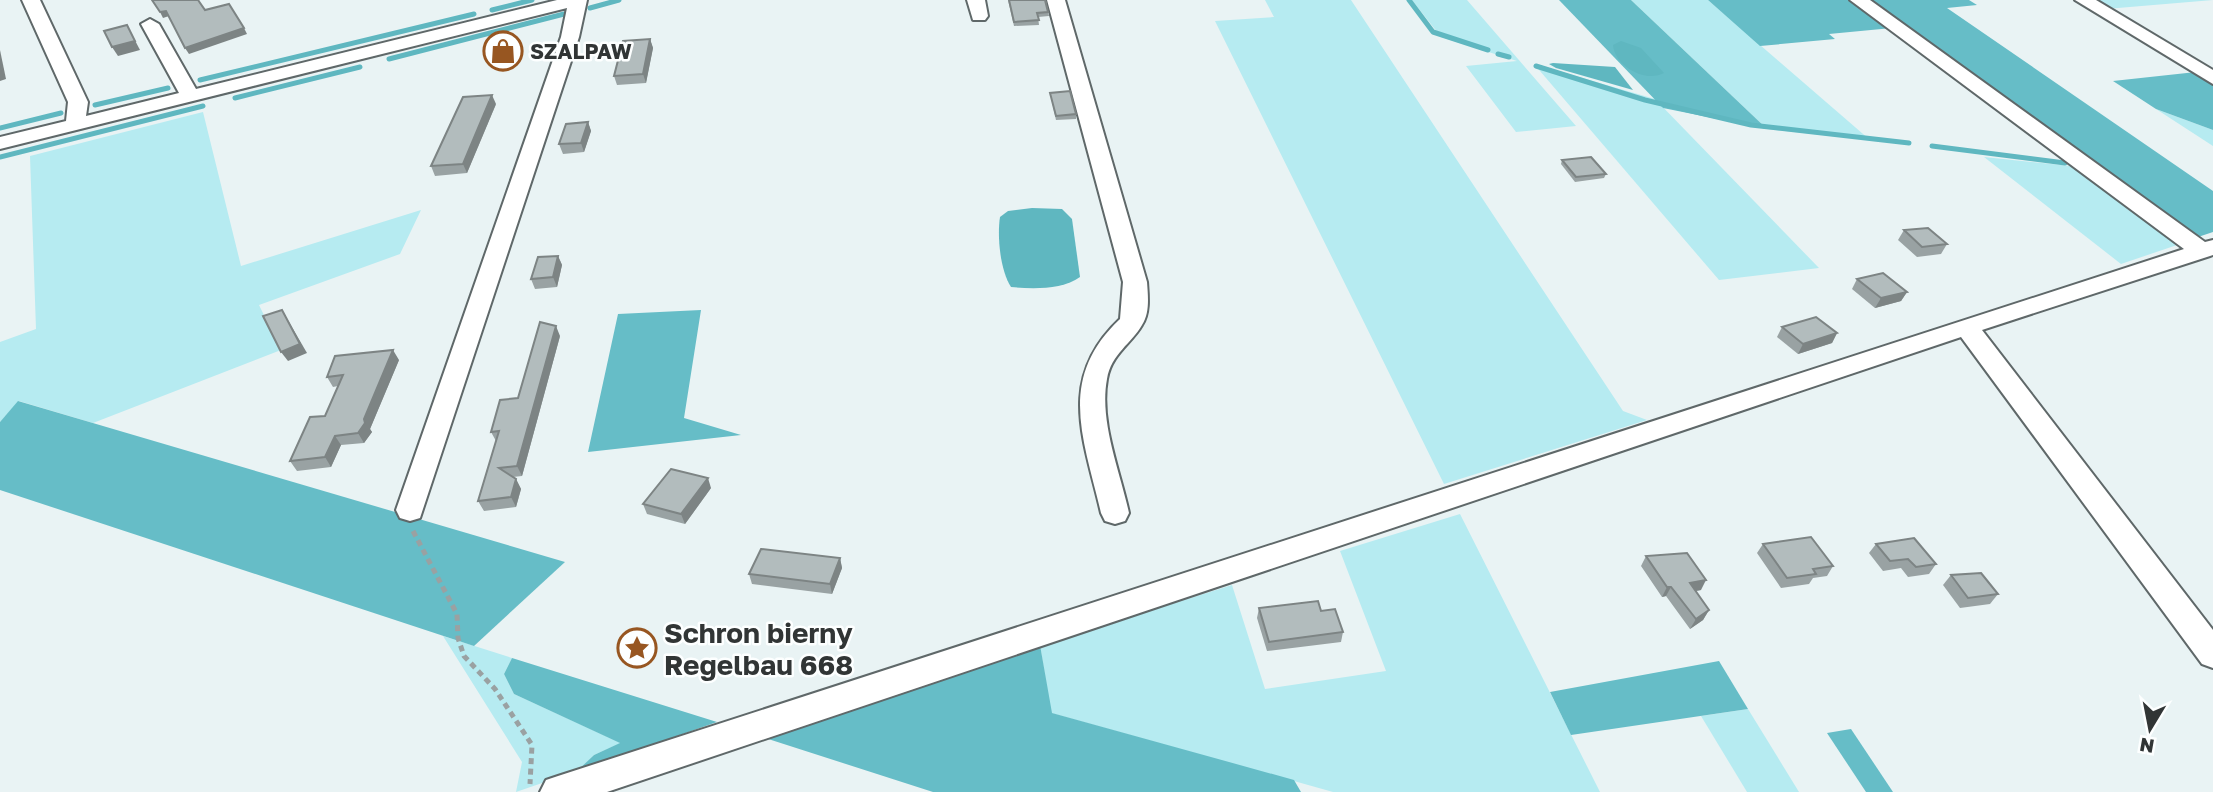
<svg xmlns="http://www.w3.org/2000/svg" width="2213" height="792" font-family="'Golos Text',sans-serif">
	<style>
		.green { fill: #b6ebf1 }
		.forest { fill: #66bdc7 }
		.water { fill: #5fb7c0 }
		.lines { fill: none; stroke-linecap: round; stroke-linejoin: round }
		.stream { stroke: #5fb7c0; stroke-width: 5 }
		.minor-casing { stroke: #5f6869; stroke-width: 4 }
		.path { stroke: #9aa1a2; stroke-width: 5; stroke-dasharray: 6 4.5; stroke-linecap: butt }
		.minor { fill: #fff; fill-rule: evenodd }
		.wall { fill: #99a2a3 }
		.shaded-wall { fill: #7d8484 }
		.building { fill: #b2bcbd; stroke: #7d8484; stroke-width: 2 }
		.labels { text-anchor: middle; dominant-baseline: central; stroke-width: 5; stroke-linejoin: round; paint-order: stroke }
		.far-poi-label { font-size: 21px; font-weight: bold; fill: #313535; stroke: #fdffff; text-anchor: start }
		.near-poi-label { font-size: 28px; font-weight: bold; fill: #313535; stroke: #fdffff; text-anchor: start }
	</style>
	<rect width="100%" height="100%" fill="#e9f3f4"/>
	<g class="green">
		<path d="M1265 0H1351L1623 411 1647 420 1444 484 1215 21 1274 17Z"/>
		<path d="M1412 0H1467L1576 126 1516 132 1466 66 1517 61 1441 37Z"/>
		<path d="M1631 0H1708L1870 140 1767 129Z"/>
		<path d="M2091 0H2213L2106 9Z"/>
		<path d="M1534 64 1655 99 1819 268 1719 280Z"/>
		<path d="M2156 109 2213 130V146Z"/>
		<path d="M203 112 241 266 421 210 400 254 259 305 281 350 93 423 19 401 0 422V342L36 329 30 156Z"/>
		<path d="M1984 157 2081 167 2180 244 2121 264Z"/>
		<path d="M1460 514 1600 792H1333L1051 713 1040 645 1232 585 1265 689 1386 671 1340 551Z"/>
		<path d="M443 636 512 658 504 674 514 694 621 743 594 755 577 771 516 792 522 762Z"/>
		<path d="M1748 709 1799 792H1747L1701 716Z"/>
	</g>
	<g class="forest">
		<path d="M1559 0H1631L1767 129 1663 108Z"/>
		<path d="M1708 0H1854L1892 28 1829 34 1835 39 1760 46Z"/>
		<path d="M1863 0H1969L1977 5 1947 8 2213 191V232L2192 239Z"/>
		<path d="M2196 72 2213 82V130L2156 109 2113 81Z"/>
		<path d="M701 310 684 418 741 435 588 452 618 314Z"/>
		<path d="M18 401 565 562 474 646 0 490V422Z"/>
		<path d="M1040 645 1052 713 1294 780 1301 792H933L762 737Z"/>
		<path d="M512 658 717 722 577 771 594 755 620 743 514 694 504 674Z"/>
		<path d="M1719 661 1748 709 1571 735 1550 692Z"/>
		<path d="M1851 729 1893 792H1866L1827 733Z"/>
	</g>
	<g class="water">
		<path d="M1621 41 1641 48 1664 73C1646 83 1615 67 1613 45Z"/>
		<path d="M1553 63 1615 67 1633 90 1556 68 1549 64Z"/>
		<path d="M1032 208 1062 209 1072 219 1080 277C1062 290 1032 289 1011 287 1000 270 997 236 1000 217L1008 211Z"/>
	</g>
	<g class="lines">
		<g class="stream">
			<path d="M1409 0 1433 32 1488 50"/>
			<path d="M590 8 619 0"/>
			<path d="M492 10 532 0"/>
			<path d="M1498 54 1509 57"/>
			<path d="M389 59 564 14"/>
			<path d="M1536 66 1645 100 1751 125 1909 143"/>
			<path d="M200 80 474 14"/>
			<path d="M235 98 360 67"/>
			<path d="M95 105 168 88"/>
			<path d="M0 128 61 113"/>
			<path d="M1932 146 2065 163"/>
			<path d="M0 157 203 106"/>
		</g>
		<g class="minor-casing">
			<g id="minor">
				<path d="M22 0H40L88 102 86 116 179 93 141 24 150 19 159 24 196 89 557 0H587L579 37 420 518 410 521 400 518 396 510 561 37 567 8 0 149V137L66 121 68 102Z"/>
				<path d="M967 0H985L988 16 985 20H973Z"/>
				<path d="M1047 0H1065L1147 282C1148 296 1150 313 1142 325 1132 343 1111 354 1107 379 1099 422 1120 471 1129 513L1125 521 1115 524 1105 521 1101 513C1084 439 1056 379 1120 319L1123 282Z"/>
				<path d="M1850 0H1870L2205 242 2213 240V255L2210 256 1982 330 2213 630V668L2202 664 1961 337 607 792H540L546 780 558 776 2184 249Z"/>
				<path d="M2075 0H2096L2213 70V84Z"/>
			</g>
		</g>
		<path class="path" d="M413 531 457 614 458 638 464 656 495 689 532 745 530 784"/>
		<use href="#minor" class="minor"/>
	</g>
	<g class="wall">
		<path d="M1008 0H1046L1049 16 1038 17 1039 25 1014 26Z"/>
		<path d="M650 39 653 48 646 83 617 85 614 76Z"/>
		<path d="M1050 93 1076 114V119L1056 120Z"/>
		<path d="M496 104 467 173 435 176 431 166Z"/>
		<path d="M588 122 591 131 584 152 563 154 559 144Z"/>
		<path d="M1562 160 1606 174 1604 178 1575 182 1561 164Z"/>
		<path d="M1904 230 1947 244 1941 254 1917 257 1898 240Z"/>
		<path d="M558 256 562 265 557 287 535 289 531 279Z"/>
		<path d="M1857 279 1907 292 1901 301 1875 308 1852 289Z"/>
		<path d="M1782 327 1837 333 1832 343 1798 354 1777 337Z"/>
		<path d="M560 336 522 476 513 477 516 479 521 489 516 507 484 511 478 501 496 441 491 432 518 398Z"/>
		<path d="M399 360 370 429 372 432 364 443 341 445 331 467 297 471 290 461 325 416 338 386 333 387 327 377Z"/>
		<path d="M711 488 685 524 647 514 643 504Z"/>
		<path d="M1763 544 1833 566 1827 576 1813 578 1809 584 1781 588 1757 553Z"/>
		<path d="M1876 544 1936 564 1929 574 1908 577 1901 568 1883 571 1869 553Z"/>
		<path d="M1646 556 1701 590 1695 591 1709 610 1703 620 1690 629 1666 596 1662 597 1641 566Z"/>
		<path d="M840 558 842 568 832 594 752 584 749 574Z"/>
		<path d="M1951 575 1998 594 1990 604 1960 608 1943 585Z"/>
		<path d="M1259 608 1321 611 1343 632 1341 642 1267 651 1257 618Z"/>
	</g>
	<g class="shaded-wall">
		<path d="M166 11 169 16 163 18 160 12Z"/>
		<path d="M127 25 140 50 118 56 112 47Z"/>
		<path d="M244 28 247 34 189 54 185 48Z"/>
		<path d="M650 39 653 48 646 83 643 74Z"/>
		<path d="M0 50 6 79 0 81Z"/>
		<path d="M492 95 496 104 467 173 463 164Z"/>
		<path d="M588 122 591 131 584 152 581 143Z"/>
		<path d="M558 256 562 265 557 287 553 277Z"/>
		<path d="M1907 292 1901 301 1875 308 1881 298Z"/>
		<path d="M282 310 307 353 288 361 281 352Z"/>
		<path d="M556 326 560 336 522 476 517 466Z"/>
		<path d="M1837 333 1832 343 1798 354 1803 344Z"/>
		<path d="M393 350 399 360 370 429 372 432 364 443 358 433Z"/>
		<path d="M335 436 341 445 331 467 325 457Z"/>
		<path d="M708 478 711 488 685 524 681 514Z"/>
		<path d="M516 479 521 489 516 507 511 497Z"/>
		<path d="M840 558 842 568 832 594 830 584Z"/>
		<path d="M1706 580 1701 590 1685 593 1690 583Z"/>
		<path d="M1667 587H1671L1666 596 1662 597Z"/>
		<path d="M1709 610 1703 620 1690 629 1696 619Z"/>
	</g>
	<g class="building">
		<path d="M152 0H198L205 10 229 4 244 28 185 48 166 11 160 12Z"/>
		<path d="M1009 0H1045L1048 12 1037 13 1039 20 1014 22Z"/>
		<path d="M127 25 135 41 112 47 104 31Z"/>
		<path d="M650 39 643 74 614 76 623 41Z"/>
		<path d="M1070 91 1076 114 1056 116 1050 93Z"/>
		<path d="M492 95 463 164 431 166 463 97Z"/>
		<path d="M588 122 581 143 559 144 566 124Z"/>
		<path d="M1591 157 1606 174 1576 177 1562 160Z"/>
		<path d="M1928 228 1947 244 1922 247 1904 230Z"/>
		<path d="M558 256 553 277 531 279 538 257Z"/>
		<path d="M1883 273 1907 292 1881 298 1857 279Z"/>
		<path d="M282 310 300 344 281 352 263 316Z"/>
		<path d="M1816 317 1837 333 1803 344 1782 327Z"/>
		<path d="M540 322 556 326 517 466 499 468 516 479 511 497 478 501 499 431 491 432 500 400 518 398Z"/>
		<path d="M393 350 364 419 365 423 358 433 335 436 325 457 290 461 310 417 325 416 343 375 327 377 335 356Z"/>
		<path d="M671 469 708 478 681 514 643 504Z"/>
		<path d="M1811 537 1833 566 1813 569 1816 574 1787 578 1763 544Z"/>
		<path d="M1914 538 1936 564 1916 567 1908 559 1890 561 1876 544Z"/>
		<path d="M761 549 840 558 830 584 749 574Z"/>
		<path d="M1687 553 1706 580 1690 583 1709 610 1696 619 1671 587H1667L1646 556Z"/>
		<path d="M1981 573 1998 594 1968 598 1951 575Z"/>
		<path d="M1318 601 1321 611 1335 609 1343 632 1269 642 1259 608Z"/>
	</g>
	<defs>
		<g id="shop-ring" transform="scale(2.0125)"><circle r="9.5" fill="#fdffff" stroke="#975621" stroke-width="1.5"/><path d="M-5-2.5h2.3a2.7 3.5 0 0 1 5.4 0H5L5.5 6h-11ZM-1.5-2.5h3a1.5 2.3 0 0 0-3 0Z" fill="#975621"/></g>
		<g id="sight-ring" transform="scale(2.0125)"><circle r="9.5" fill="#fdffff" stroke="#975621" stroke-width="1.5"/><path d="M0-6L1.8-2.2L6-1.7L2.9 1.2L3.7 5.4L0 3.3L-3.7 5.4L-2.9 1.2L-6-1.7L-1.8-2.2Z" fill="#975621"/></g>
	</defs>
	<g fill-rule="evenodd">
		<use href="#shop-ring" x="503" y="51"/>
		<use href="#sight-ring" x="637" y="648"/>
	</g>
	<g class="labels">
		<g class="far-poi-label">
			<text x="530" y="51">SZALPAW</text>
		</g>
		<g class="near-poi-label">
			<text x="664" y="632">Schron bierny<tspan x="664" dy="32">Regelbau 668</tspan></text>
		</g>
	</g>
	<g transform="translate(2150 729) rotate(190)" stroke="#fdffff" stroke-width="5" paint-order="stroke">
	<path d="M0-5L12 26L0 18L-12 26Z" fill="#313535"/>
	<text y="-10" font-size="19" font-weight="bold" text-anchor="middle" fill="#313535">N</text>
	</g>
</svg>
